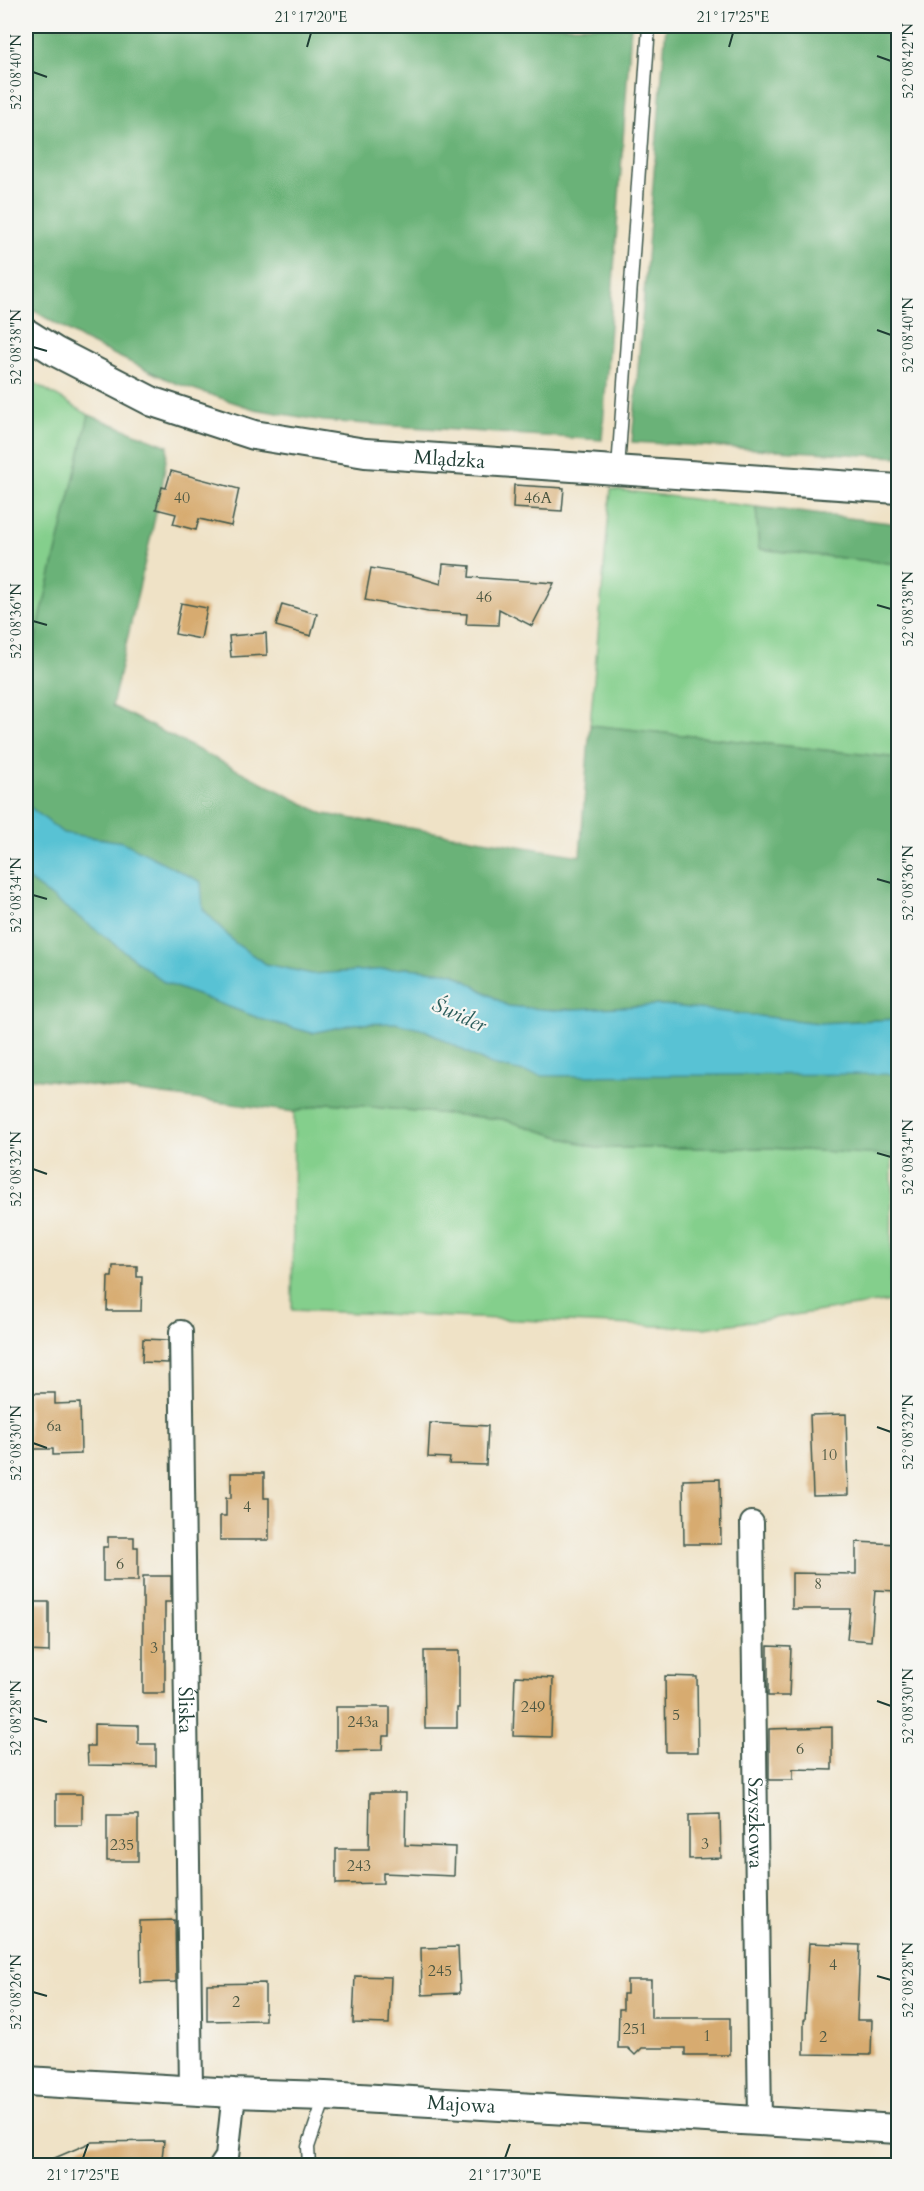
<svg xmlns="http://www.w3.org/2000/svg" width="924" height="2191" font-family="Cardo,serif">
	<style>
		.green { fill: #84cf8c; stroke: #528660; stroke-width: 1.5 }
		.forest { fill: #6bb278; stroke: #457856; stroke-width: 1.5 }
		.water { fill: #58c2d4; stroke: #3c8084; stroke-width: 1.5 }
		.building { fill: #d7ab6f }
		.lines { fill: none; stroke-linecap: round; stroke-linejoin: round }
		.service-casing { stroke: #3e564a; stroke-width: 15 }
		.minor-casing { stroke: #3e564a; stroke-width: 26 }
		.tertiary-casing { stroke: #3e564a; stroke-width: 32 }
		.service { stroke: #fff; stroke-width: 12 }
		.minor { stroke: #fff; stroke-width: 22 }
		.tertiary { stroke: #fff; stroke-width: 28 }
		.ticks { fill: none; stroke: #1f3d34; stroke-width: 2 }
		.labels { text-anchor: middle; dominant-baseline: central; stroke-width: 4.5; stroke-linejoin: round; paint-order: stroke }
		.number-label { font-size: 16px; fill: #4d5843 }
		.street-label { font-size: 20px; fill: #1f3d34; stroke: #f6f6f2 }
		.water-label { font-size: 21px; font-style: italic; fill: #2d5e5c; stroke: #f6f6f2 }
		.neatline { fill: none; stroke: #1f3d34; stroke-width: 2 }
		.ticks-label { font-size: 15px; text-anchor: middle; fill: #1f3d34 }
	</style>
	<rect width="100%" height="100%" fill="#f6f6f2"/>
	<filter id="ink" filterUnits="userSpaceOnUse"><feTurbulence type="fractalNoise" baseFrequency=".0167" numOctaves="2"/><feDisplacementMap in="SourceGraphic" scale="12" xChannelSelector="R" yChannelSelector="G"/><feConvolveMatrix kernelMatrix="1 2 1 2 8 2 1 2 1" color-interpolation-filters="sRGB"/></filter>
	<filter id="wash" filterUnits="userSpaceOnUse"><feTurbulence type="fractalNoise" baseFrequency=".008" numOctaves="4" result="noise"/><feDisplacementMap in="SourceGraphic" scale="24" xChannelSelector="R" yChannelSelector="G"/><feGaussianBlur stdDeviation="1.35" result="paint"/><feColorMatrix in="noise" values="0 0 0 0 0 0 0 0 0 0 0 0 0 0 0 0 0 1.4 0 .05"/><feComposite in="paint" operator="in"/></filter>
	<g filter="url(#wash)">
		<rect width="100%" height="100%" fill="#efe2c6"/>
		<g class="green">
			<path d="M26 378 89 415 29 666 26 665Z"/>
			<path d="M611 489 756 507 759 549 898 564V758L590 725Z"/>
			<path d="M329 1103 502 1119 596 1148H771L892 1155 891 1301 704 1328 292 1310 294 1112Z"/>
		</g>
		<g class="forest">
			<path d="M26 26H631L602 440 324 421 254 409 175 383 85 341 26 306Z"/>
			<path d="M666 26H898V457L632 442Z"/>
			<path d="M89 415 168 446 162 487 112 706 324 814 580 856 590 725 898 758V1019L819 1023 663 1005 553 1010 508 1006 453 973 408 968 312 974 266 964 235 943 203 909 123 842 63 833 26 804V665L29 666Z"/>
			<path d="M756 507 898 524V564L759 549Z"/>
			<path d="M26 878 107 938 165 983 264 1020 312 1033 354 1024 395 1023 425 1030 491 1065 898 1074V1156L771 1148H596L502 1119 329 1103 294 1112 26 1077Z"/>
		</g>
		<path class="water" d="M26 804 63 833 123 842 201 882 203 909 235 943 266 964 312 974 408 968 453 973 508 1006 553 1010 663 1005 819 1023 898 1019V1074L543 1076 491 1065 425 1030 395 1023 354 1024 312 1033 264 1020 165 983 107 938 26 878Z"/>
		<g id="blocks">
			<g class="building">
				<path d="M171 471 239 489 231 526 199 519 196 530 173 524 176 514 156 509 162 487 166 488Z"/>
				<path d="M514 485 564 488 562 511 513 508Z"/>
				<path d="M443 564 470 566 469 577 554 583 532 626 499 609 498 625 466 624 467 614 428 612 365 600 371 568 411 575 441 584Z"/>
				<path d="M181 603 207 608 201 639 175 634Z"/>
				<path d="M282 604 317 614 311 636 276 626Z"/>
				<path d="M266 633 267 655 231 657 229 636Z"/>
				<path d="M113 1266H137V1277H142L141 1311H107L108 1277H112Z"/>
				<path d="M143 1339 168 1340V1363L142 1362Z"/>
				<path d="M28 1393H55V1404L80 1403 81 1454 53 1455V1449H29Z"/>
				<path d="M846 1414 848 1495 813 1496 810 1415Z"/>
				<path d="M430 1423 488 1426 486 1465 449 1464 450 1458 428 1457Z"/>
				<path d="M231 1473H264V1498H269V1540H220V1516H226V1498H231Z"/>
				<path d="M720 1479 721 1544H684L683 1480Z"/>
				<path d="M108 1537H134V1547H138V1581H103V1547H108Z"/>
				<path d="M856 1542 898 1544 897 1591 875 1590 871 1641 847 1639 850 1609H792V1573L856 1574Z"/>
				<path d="M143 1576H171V1602H165V1693H143Z"/>
				<path d="M28 1602H49V1652L28 1651Z"/>
				<path d="M768 1646 791 1647 789 1696H768Z"/>
				<path d="M424 1651H459V1708H457V1728H425Z"/>
				<path d="M515 1676 553 1678 551 1737 513 1736Z"/>
				<path d="M665 1676 697 1677 698 1752H666Z"/>
				<path d="M336 1707H390V1736H383L382 1750 336 1751Z"/>
				<path d="M94 1724 138 1725V1744H156V1766L88 1765 87 1746H94Z"/>
				<path d="M832 1727V1770L793 1769V1780H769V1729Z"/>
				<path d="M370 1793H406L405 1845 455 1847 454 1876 383 1873V1883L336 1884V1849H369Z"/>
				<rect x="56" y="1794" width="26" height="31"/>
				<path d="M720 1814 721 1858 689 1859V1815Z"/>
				<rect x="107" y="1815" width="31" height="46"/>
				<path d="M175 1920 176 1982 141 1983 140 1921Z"/>
				<path d="M809 1943 860 1945 857 2020H872L871 2055 804 2054V2020H805Z"/>
				<path d="M458 1947 460 1993 422 1995 421 1948Z"/>
				<path d="M355 1976 391 1977 389 2024 353 2023Z"/>
				<path d="M627 1980H651V2018H730V2055H685V2048H642L635 2055 628 2048H618L619 2009H623V1994H627Z"/>
				<path d="M265 1983V2020L207 2021V1984Z"/>
				<path d="M164 2141 161 2166H36L92 2142Z"/>
			</g>
		</g>
	</g>
	<g filter="url(#ink)">
		<use href="#blocks" fill-opacity="0" stroke="#3e564a" stroke-width="1.5"/>
		<g class="lines">
			<g class="service-casing">
				<g id="service">
					<path d="M618 469 649 26"/>
					<path d="M309 2166 308 2147 325 2097"/>
				</g>
			</g>
			<g class="minor-casing">
				<g id="minor">
					<path id="s1" d="M181 1332 191 2089"/>
					<path id="s2" d="M752 1523 760 2122"/>
					<path d="M221 2166 227 2157 234 2093"/>
				</g>
			</g>
			<g class="tertiary-casing">
				<g id="tertiary">
					<path id="s3" d="M26 333 56 352 153 402 254 435 365 453 898 489"/>
					<path id="s4" d="M26 2081 234 2093 325 2096 898 2129"/>
				</g>
			</g>
			<use href="#service" class="service"/>
			<use href="#minor" class="minor"/>
			<use href="#tertiary" class="tertiary"/>
		</g>
	</g>
	<path class="ticks" d="M307 47 311 33M729 47 733 33M877 56 891 61M33 72 47 77M877 330 891 335M33 347 47 351M877 605 891 609M33 621 47 625M877 879 891 883M33 895 47 899M877 1153 891 1157M33 1169 47 1174M877 1427 891 1432M33 1443 47 1448M877 1701 891 1706M33 1718 47 1722M877 1976 891 1980M33 1992 47 1996M83 2158 88 2144M505 2158 510 2144"/>
	<g class="labels">
		<g class="number-label">
			<text x="182" y="498">40</text>
			<text x="538" y="498">46A</text>
			<text x="484" y="597">46</text>
			<text x="54" y="1426">6a</text>
			<text x="829" y="1455">10</text>
			<text x="247" y="1507">4</text>
			<text x="120" y="1564">6</text>
			<text x="818" y="1584">8</text>
			<text x="154" y="1648">3</text>
			<text x="533" y="1707">249</text>
			<text x="676" y="1715">5</text>
			<text x="363" y="1722">243a</text>
			<text x="800" y="1749">6</text>
			<text x="705" y="1844">3</text>
			<text x="122" y="1845">235</text>
			<text x="359" y="1866">243</text>
			<text x="833" y="1965">4</text>
			<text x="440" y="1971">245</text>
			<text x="236" y="2002">2</text>
			<text x="635" y="2029">251</text>
			<text x="707" y="2036">1</text>
			<text x="823" y="2037">2</text>
		</g>
		<g class="street-label">
			<text stroke="none"><textPath href="#s3" startOffset="448">Mlądzka</textPath></text>
			<text stroke="none"><textPath href="#s1" startOffset="378">Śliska</textPath></text>
			<text stroke="none"><textPath href="#s2" startOffset="300">Szyszkowa</textPath></text>
			<text stroke="none"><textPath href="#s4" startOffset="436">Majowa</textPath></text>
		</g>
		<g class="water-label">
			<text transform="translate(459 1015) rotate(24)">Świder</text>
		</g>
	</g>
	<rect width="924" height="2191" fill="none" stroke="#f6f6f2" stroke-width="66"/>
	<rect x="33" y="33" width="858" height="2125" class="neatline"/>
	<g class="ticks-label">
		<text x="311" y="22">21°17'20"E</text>
		<text x="733" y="22">21°17'25"E</text>
		<text transform="translate(908 61) rotate(-90)" y="5">52°08'42"N</text>
		<text transform="translate(16 72) rotate(-90)" y="5">52°08'40"N</text>
		<text transform="translate(908 335) rotate(-90)" y="5">52°08'40"N</text>
		<text transform="translate(16 347) rotate(-90)" y="5">52°08'38"N</text>
		<text transform="translate(908 609) rotate(-90)" y="5">52°08'38"N</text>
		<text transform="translate(16 621) rotate(-90)" y="5">52°08'36"N</text>
		<text transform="translate(908 883) rotate(-90)" y="5">52°08'36"N</text>
		<text transform="translate(16 895) rotate(-90)" y="5">52°08'34"N</text>
		<text transform="translate(908 1157) rotate(-90)" y="5">52°08'34"N</text>
		<text transform="translate(16 1169) rotate(-90)" y="5">52°08'32"N</text>
		<text transform="translate(908 1432) rotate(-90)" y="5">52°08'32"N</text>
		<text transform="translate(16 1443) rotate(-90)" y="5">52°08'30"N</text>
		<text transform="translate(908 1706) rotate(-90)" y="5">52°08'30"N</text>
		<text transform="translate(16 1718) rotate(-90)" y="5">52°08'28"N</text>
		<text transform="translate(908 1980) rotate(-90)" y="5">52°08'28"N</text>
		<text transform="translate(16 1992) rotate(-90)" y="5">52°08'26"N</text>
		<text x="83" y="2180">21°17'25"E</text>
		<text x="505" y="2180">21°17'30"E</text>
	</g>
</svg>
